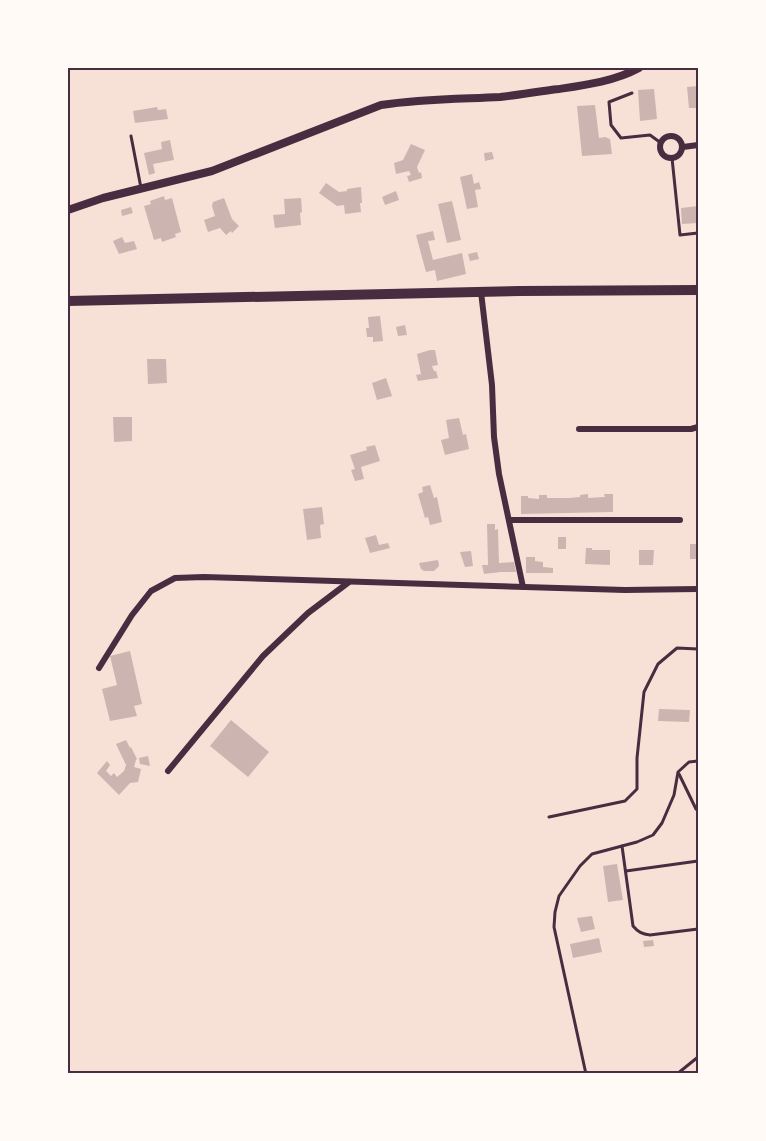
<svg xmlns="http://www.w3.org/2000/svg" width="766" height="1141" font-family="'Fira Sans Condensed',sans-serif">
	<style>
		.building { fill: #ccb4b1 }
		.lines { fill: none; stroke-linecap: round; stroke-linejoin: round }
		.service { stroke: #4a2c40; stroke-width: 3 }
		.minor { stroke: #4a2c40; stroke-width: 6 }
		.tertiary { stroke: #4a2c40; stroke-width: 8 }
		.primary { stroke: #4a2c40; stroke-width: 10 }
		.neatline { fill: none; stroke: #4a2c40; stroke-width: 2 }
	</style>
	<rect width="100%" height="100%" fill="#f7e1d7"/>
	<g class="building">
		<path d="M698 86V108H689L687 87Z"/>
		<path d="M654 89 657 119 640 121 638 90Z"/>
		<path d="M595 105 599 138 605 137 610 139 612 154 582 156 577 106Z"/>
		<path d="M157 107 158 110 166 109 168 119 135 123 133 111Z"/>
		<path d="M170 140 174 160 153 164 155 173 149 175 144 153 162 149 161 142Z"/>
		<path d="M411 144 425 150 417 167 419 173 421 172 422 178 409 182 407 176 411 175 409 171 396 174 394 163 403 160Z"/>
		<path d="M492 152 494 159 485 161 484 153Z"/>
		<path d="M472 174 474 184 479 182 481 189 475 190 478 207 467 209 460 177Z"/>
		<path d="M326 183 339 192 347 191V189L361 187 362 203H360L361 212 345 214 344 205 337 206 319 193Z"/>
		<path d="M396 191 399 200 385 205 382 197Z"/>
		<path d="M164 196 165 200 172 198 181 232 175 234 176 237 162 242 161 238 154 240 144 206 151 204 150 201Z"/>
		<path d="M224 198 232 219 239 226 232 233 231 231 226 235 220 228 208 232 204 220 215 216 212 206 213 202Z"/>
		<path d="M301 198 302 212 300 213 301 225 275 228 273 215 285 214 284 199Z"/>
		<path d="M452 201 461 240 447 243 438 204Z"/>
		<path d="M698 206V223L682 224 681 208Z"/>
		<path d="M131 207 133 213 122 216 121 210Z"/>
		<path d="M433 231 435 240 428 241 433 260 462 253 466 274 437 281 435 270 426 272 416 235Z"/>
		<path d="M122 237 125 243 134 241 137 249 119 254 113 241Z"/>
		<path d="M477 252 479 259 470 261 468 254Z"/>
		<path d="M380 316 383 341 373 342V337H367L366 328H369L368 317Z"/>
		<path d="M405 325 407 335 398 336 396 327Z"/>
		<path d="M430 350H435L438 365 432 366 434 371H436L438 378 418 381 416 375 421 374 417 354Z"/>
		<path d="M147 359H166L167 383 148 384Z"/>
		<path d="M386 378 392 396 377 400 372 383Z"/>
		<path d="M113 417H132V441L114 442Z"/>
		<path d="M459 418 463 435 466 434 469 449 445 455 441 440 449 438 446 420Z"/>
		<path d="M375 445 380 461 361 467 364 479 355 481 351 470 355 469 350 455 367 450 366 447Z"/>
		<path d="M430 485 434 498 437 497 442 522 430 525 428 517 425 518 418 494 423 492 422 487Z"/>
		<path d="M588 494V498L605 497 604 494H613V512L521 514V496H528V498L539 499V495H547V498H569L580 497V495Z"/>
		<path d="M322 507 324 524 320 525 321 538 307 540 303 509Z"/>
		<path d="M487 524H495V530L498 529 499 563 514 562 516 572H501L484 574 482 565H488Z"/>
		<path d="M376 535 379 545 388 543 390 548 370 553 365 538Z"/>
		<rect x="558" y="537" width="8" height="12"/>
		<rect x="690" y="544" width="8" height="15"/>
		<path d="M586 548H592V550H610V565L585 564Z"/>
		<path d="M639 550H654L653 565H639Z"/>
		<path d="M471 551 473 566 465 567 460 552Z"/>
		<path d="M526 557H535V561L543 562V567L553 568V573H526Z"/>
		<path d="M438 560 439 566 434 571H424L421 569 419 563Z"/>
		<path d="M130 651 142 704 134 706 137 716 110 721 102 689 117 685 110 656Z"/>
		<path d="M659 709 690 710 689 722 658 721Z"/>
		<path d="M231 720 269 752 248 777 210 746Z"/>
		<path d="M126 740 130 748 131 747 137 759 136 760 134 767 141 769 138 782 130 783 119 795 97 773 107 761 110 765 106 771 111 776 114 773 117 777 124 771 126 765 116 744Z"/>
		<path d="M148 756 150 766 140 764 139 758Z"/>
		<path d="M617 864 623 900 608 902 603 866Z"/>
		<path d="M592 916 595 929 581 932 577 918Z"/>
		<path d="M599 938 602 952 573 958 570 944Z"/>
		<path d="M653 940 654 946 644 947 643 941Z"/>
	</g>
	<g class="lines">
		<g class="service">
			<path d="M632 93 609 102 611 125 621 138 650 135 661 143"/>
			<path d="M131 136 141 188"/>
			<path d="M672 158 680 235 698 233"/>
			<path d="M679 774 696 809 698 811"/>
			<path d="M549 817 625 801 637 789V758L644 692 658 664 677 648 698 649"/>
			<path d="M622 846 633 926C638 932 642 934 650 935L698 929"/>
			<path d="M626 871 698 861"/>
			<path d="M586 1074 554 927 555 912 559 896 580 866 592 854 637 842 653 835 662 823 674 795 678 772 689 762 698 761"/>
			<path d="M677 1074 698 1057"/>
		</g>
		<g class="minor">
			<circle cx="671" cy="147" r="11"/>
			<path d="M683 147 698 145"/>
			<path d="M481 292 492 385 494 437 499 474 523 587"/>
			<path d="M579 429H691L698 427"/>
			<path d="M510 520H680"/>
			<path d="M99 668 132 615 151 591 175 578 204 577 625 590 698 589"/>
			<path d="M168 771 263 656 308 613 349 582"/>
		</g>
		<path class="tertiary" d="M68 210 103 198 212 171 381 105C420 99 460 99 500 97 520 95 540 91 559 89 586 85 615 81 639 68"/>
		<path class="primary" d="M68 301 520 291 698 290"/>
	</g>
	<rect width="766" height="1141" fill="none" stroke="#fffaf5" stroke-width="138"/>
	<rect x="69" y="69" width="628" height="1003" class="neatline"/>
</svg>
